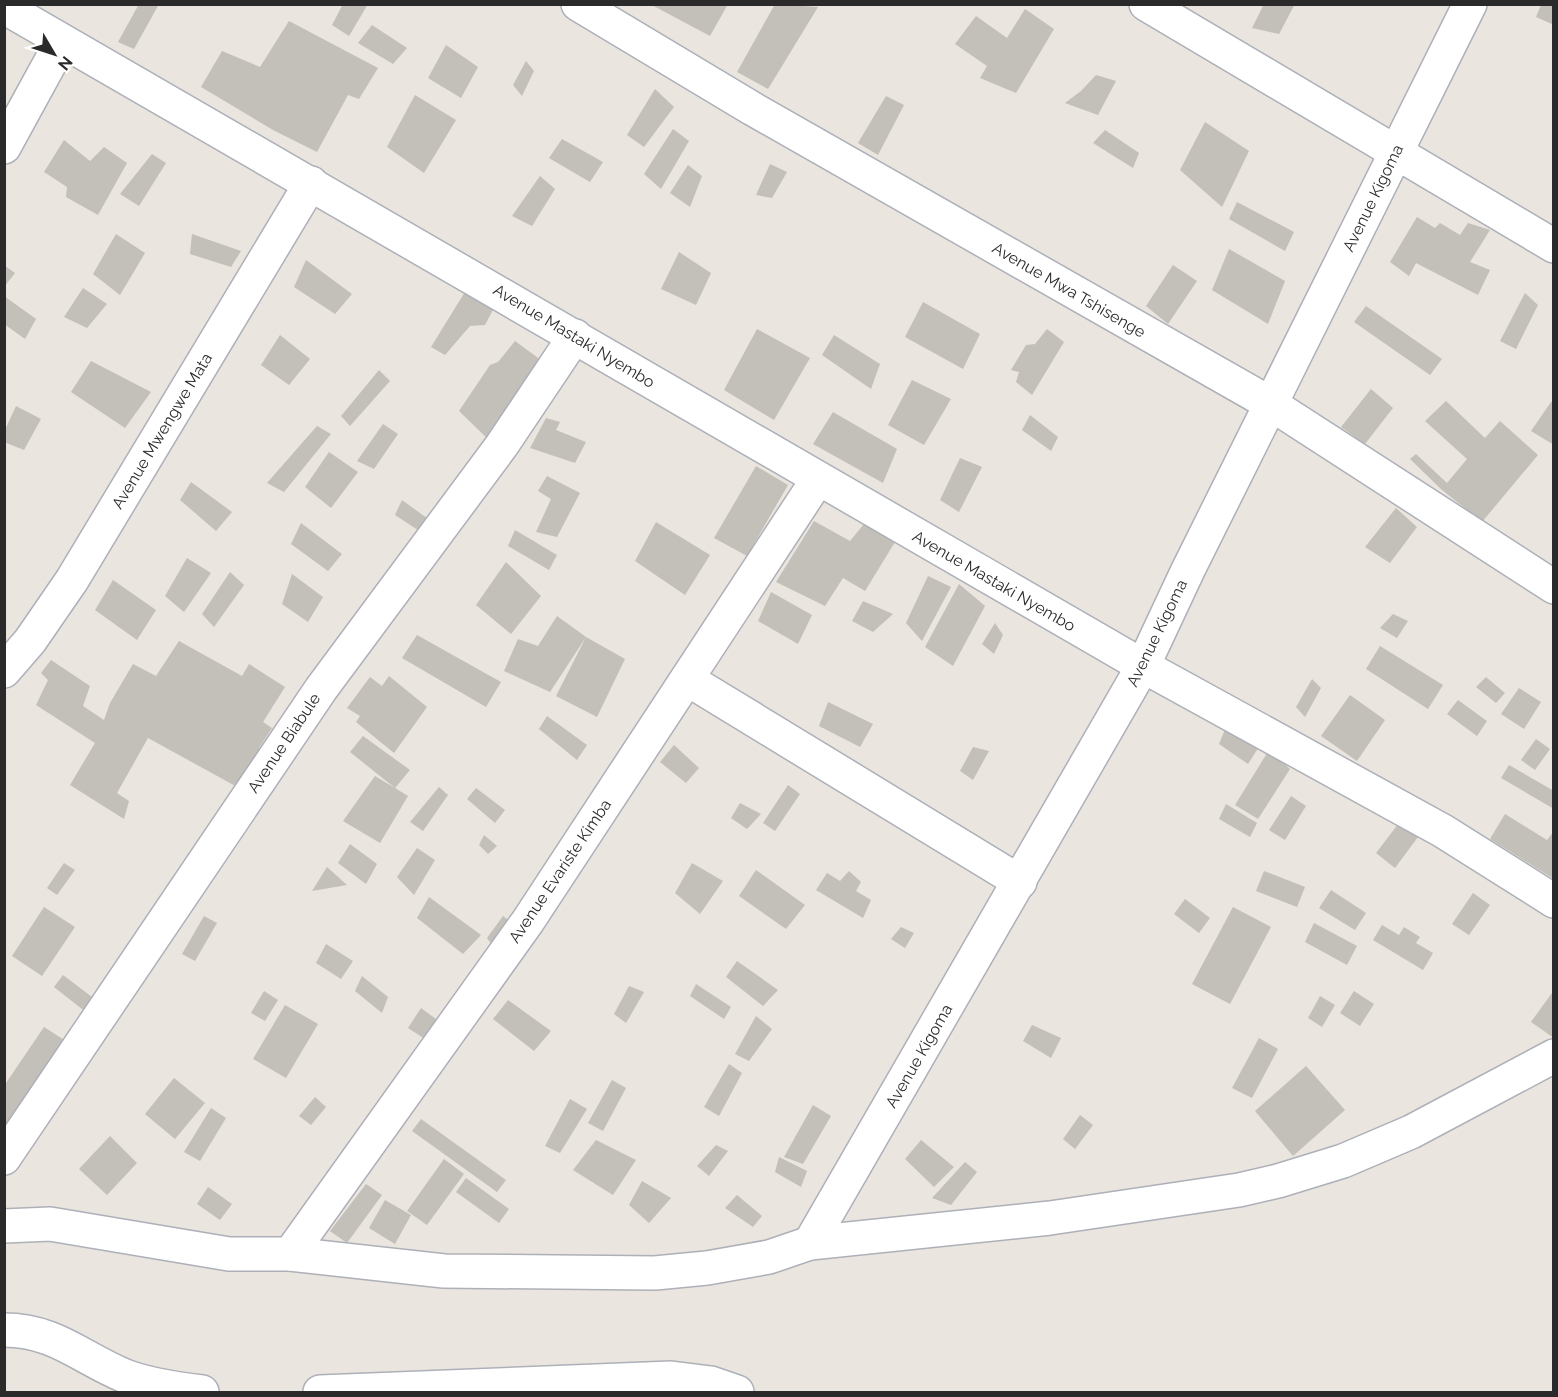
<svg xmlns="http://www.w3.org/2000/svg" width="1558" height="1397" font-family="Raleway,sans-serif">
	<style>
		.building { fill: #c3bfb9 }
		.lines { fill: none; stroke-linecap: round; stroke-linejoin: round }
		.minor-casing { stroke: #aeb0b9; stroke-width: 36 }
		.minor { stroke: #fff; stroke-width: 33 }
		.labels { text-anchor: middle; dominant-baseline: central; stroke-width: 5; stroke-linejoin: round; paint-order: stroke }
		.street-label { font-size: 16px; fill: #2a2a2a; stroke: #fff }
	</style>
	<rect width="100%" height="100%" fill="#eae5de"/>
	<g class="building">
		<path d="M139 4H159L134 49 118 42Z"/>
		<path d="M343 4H368L349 36 332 25Z"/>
		<path d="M650 4H728L710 36Z"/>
		<path d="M775 4 818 7 768 89 737 72Z"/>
		<path d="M1264 4H1295L1279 34 1252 28Z"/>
		<path d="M1541 5H1554V25L1536 17Z"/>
		<path d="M1025 9 1054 29 1016 93 980 78 987 66 955 44 976 16 1007 38Z"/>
		<path d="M289 21 378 68 359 99 348 95 317 152 273 130 201 87 222 51 260 67Z"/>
		<path d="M372 25 407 48 393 64 358 43Z"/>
		<path d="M446 45 478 67 461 98 428 78Z"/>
		<path d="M526 61 534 71 522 96 513 85Z"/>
		<path d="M1096 75 1116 81 1098 115 1065 103 1081 91Z"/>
		<path d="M655 89 674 107 644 147 627 135Z"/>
		<path d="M415 95 456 120 424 173 387 147Z"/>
		<path d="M886 96 904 105 878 155 858 143Z"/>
		<path d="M1205 122 1249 151 1222 207 1180 170Z"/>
		<path d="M673 129 689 141 661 189 644 174Z"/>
		<path d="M1105 130 1139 153 1133 168 1093 143Z"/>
		<path d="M562 139 603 162 590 182 549 158Z"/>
		<path d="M64 140 90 161 104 147 127 163 98 215 66 197 67 187 44 172Z"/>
		<path d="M152 154 166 163 139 206 120 194Z"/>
		<path d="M770 164 787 172 772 198 756 195Z"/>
		<path d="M688 165 702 176 690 207 670 193Z"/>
		<path d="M540 176 555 189 532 226 512 216Z"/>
		<path d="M1237 202 1294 232 1285 251 1229 219Z"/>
		<path d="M1417 217 1435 228 1440 223 1460 235 1468 223 1490 230 1470 262 1490 270 1478 295 1416 263 1409 276 1390 262Z"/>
		<path d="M116 234 145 253 120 295 93 274Z"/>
		<path d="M192 234 241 251 231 267 190 254Z"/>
		<path d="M1229 249 1285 281 1268 324 1212 290Z"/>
		<path d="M679 252 711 273 696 305 661 289Z"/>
		<path d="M306 260 352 294 335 314 294 287Z"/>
		<path d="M4 265 15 273 4 287Z"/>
		<path d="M1173 265 1197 281 1168 324 1146 306Z"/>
		<path d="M468 287 494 308 485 325 470 326 445 355 431 347Z"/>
		<path d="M83 288 107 304 87 328 64 317Z"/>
		<path d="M1525 293 1538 305 1516 349 1500 341Z"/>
		<path d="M4 296 36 319 25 339 4 324Z"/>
		<path d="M923 302 980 334 963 369 905 337Z"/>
		<path d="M1366 306 1442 359 1430 375 1354 322Z"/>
		<path d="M757 329 810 358 774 420 724 390Z"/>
		<path d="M1047 329 1064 342 1032 395 1016 382 1019 372 1011 370 1026 345 1035 344Z"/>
		<path d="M280 335 310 359 289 385 261 365Z"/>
		<path d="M834 335 880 364 871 389 822 355Z"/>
		<path d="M515 341 545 363 491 442 459 411 490 365 498 362Z"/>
		<path d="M91 361 151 392 125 428 71 392Z"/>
		<path d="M379 370 390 381 350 426 341 416Z"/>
		<path d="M912 380 951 399 924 445 888 425Z"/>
		<path d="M1371 389 1393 408 1365 444 1341 427Z"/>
		<path d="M1446 401 1485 438 1500 421 1538 455 1482 522 1441 489 1410 459 1416 454 1447 483 1467 459 1425 421Z"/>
		<path d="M1551 402 1554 403V445L1531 431Z"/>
		<path d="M16 406 41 419 24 450 4 442V432Z"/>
		<path d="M833 412 897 449 883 483 813 444Z"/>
		<path d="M1030 415 1058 437 1051 451 1022 430Z"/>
		<path d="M546 418 560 422 556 430 586 442 575 463 530 448Z"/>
		<path d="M383 424 398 434 374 469 357 461Z"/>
		<path d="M317 426 331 434 284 492 267 483Z"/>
		<path d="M329 452 358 472 331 508 305 487Z"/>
		<path d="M960 458 982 467 959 512 940 500Z"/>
		<path d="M756 466 788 485 747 556 714 538Z"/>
		<path d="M547 476 580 493 557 537 536 532 551 499 538 491Z"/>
		<path d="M191 482 232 512 216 531 180 500Z"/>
		<path d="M402 500 431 521 424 534 395 515Z"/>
		<path d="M1396 508 1417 527 1390 563 1365 547Z"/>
		<path d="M814 521 850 541 864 524 895 542 865 591 843 578 825 606 776 582Z"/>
		<path d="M656 522 710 555 685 595 635 561Z"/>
		<path d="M301 523 342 554 328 571 291 544Z"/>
		<path d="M515 530 557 555 549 570 508 546Z"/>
		<path d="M187 558 211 573 184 612 165 596Z"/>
		<path d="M506 562 541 596 511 634 476 605Z"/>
		<path d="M230 572 244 585 214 627 202 614Z"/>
		<path d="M292 574 323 597 308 622 282 604Z"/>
		<path d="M928 576 951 587 922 641 906 623Z"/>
		<path d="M113 580 156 610 137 640 95 610Z"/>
		<path d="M959 584 985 606 953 666 925 647Z"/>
		<path d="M771 592 812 615 798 644 758 621Z"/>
		<path d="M863 601 893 614 873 632 852 621Z"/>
		<path d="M1393 614 1408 621 1397 638 1380 628Z"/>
		<path d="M557 616 586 637 625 659 597 717 556 696 586 637 550 692 504 671 518 639 538 646Z"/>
		<path d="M995 623 1003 635 994 654 982 644Z"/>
		<path d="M417 635 501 682 486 707 402 658Z"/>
		<path d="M179 641 242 676 249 664 285 687 263 722 272 728 259 748 258 760 239 788 148 738 117 793 129 801 124 819 70 785 95 743 36 705 48 680 41 673 51 660 90 686 83 706 104 720 110 703 133 664 156 676Z"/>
		<path d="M1380 646 1443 685 1428 709 1366 669Z"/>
		<path d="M389 676 427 707 394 753 356 722 360 716 347 708 370 677 382 686Z"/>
		<path d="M1486 677 1505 693 1496 703 1476 687Z"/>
		<path d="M1312 679 1321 688 1305 717 1296 707Z"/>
		<path d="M1519 688 1541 702 1524 729 1501 714Z"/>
		<path d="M1350 695 1385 720 1357 761 1321 736Z"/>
		<path d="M1458 700 1487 721 1477 736 1447 714Z"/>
		<path d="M828 702 873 724 860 747 819 726Z"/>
		<path d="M547 716 587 745 577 760 539 729Z"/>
		<path d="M1228 722 1262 742 1248 764 1219 744Z"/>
		<path d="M363 736 410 770 395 788 408 796 380 843 343 821 375 776 395 788 350 752Z"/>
		<path d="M1536 739 1550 749 1535 770 1521 760Z"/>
		<path d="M674 745 699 768 686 783 660 762Z"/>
		<path d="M973 747 989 751 973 780 960 771Z"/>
		<path d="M1269 750 1290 769 1258 819 1235 805Z"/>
		<path d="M1509 765 1554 791V809L1501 778Z"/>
		<path d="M788 785 800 794 775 831 763 823Z"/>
		<path d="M439 787 448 795 423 831 410 822Z"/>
		<path d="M476 788 505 810 495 823 467 799Z"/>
		<path d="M1291 796 1306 806 1285 840 1269 830Z"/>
		<path d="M740 803 761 814 747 829 731 818Z"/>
		<path d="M1226 804 1257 823 1250 837 1219 819Z"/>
		<path d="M1505 814 1547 840 1554 831V879L1490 839Z"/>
		<path d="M1399 823 1418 837 1395 868 1376 853Z"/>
		<path d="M484 835 497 846 488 854 479 845Z"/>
		<path d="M350 844 377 864 366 884 338 863Z"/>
		<path d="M417 848 435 860 414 895 397 877Z"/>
		<path d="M64 863 75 870 57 895 47 888Z"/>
		<path d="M692 863 723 881 700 914 675 893Z"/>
		<path d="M327 867 347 885 312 891Z"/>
		<path d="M756 870 805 905 786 929 739 896Z"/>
		<path d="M849 871 861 882 856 891 871 900 863 918 816 890 827 873 840 881Z"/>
		<path d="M1264 871 1305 887 1297 907 1256 891Z"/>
		<path d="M1331 890 1366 913 1355 930 1319 908Z"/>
		<path d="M1473 893 1490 905 1469 935 1452 924Z"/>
		<path d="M429 897 481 935 463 954 417 918Z"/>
		<path d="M1185 899 1210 918 1199 933 1174 914Z"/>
		<path d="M44 907 75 927 42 976 12 956Z"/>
		<path d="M1233 907 1271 927 1230 1004 1192 984Z"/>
		<path d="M204 916 217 923 195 961 182 954Z"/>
		<path d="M503 916 513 924 495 949 487 938Z"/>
		<path d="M1314 923 1357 946 1347 965 1305 942Z"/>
		<path d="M1382 925 1399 935 1404 927 1420 937 1416 943 1433 953 1423 970 1373 940Z"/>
		<path d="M901 927 914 933 905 948 891 939Z"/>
		<path d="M326 944 353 961 341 979 316 963Z"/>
		<path d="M737 961 778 990 763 1006 726 977Z"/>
		<path d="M63 975 96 1000 87 1013 54 987Z"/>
		<path d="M362 976 388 997 382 1013 355 991Z"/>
		<path d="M696 984 731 1007 724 1019 690 996Z"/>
		<path d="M629 986 644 992 626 1023 614 1014Z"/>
		<path d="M1554 990V1038L1531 1022Z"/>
		<path d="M264 991 278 1000 265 1021 251 1013Z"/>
		<path d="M1354 991 1374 1004 1360 1026 1340 1013Z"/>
		<path d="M1320 996 1335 1005 1322 1027 1308 1018Z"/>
		<path d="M508 1000 551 1031 534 1051 493 1019Z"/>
		<path d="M285 1005 318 1024 286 1078 253 1059Z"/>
		<path d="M421 1008 436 1019 425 1039 408 1028Z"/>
		<path d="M756 1016 772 1029 749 1061 735 1054Z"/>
		<path d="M1032 1025 1061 1038 1051 1058 1023 1041Z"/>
		<path d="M44 1027 69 1043 4 1140V1086Z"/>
		<path d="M1259 1038 1278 1049 1252 1098 1232 1088Z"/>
		<path d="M729 1064 742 1073 719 1116 704 1107Z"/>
		<path d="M1306 1066 1345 1110 1293 1156 1255 1111Z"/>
		<path d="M174 1078 205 1103 175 1139 145 1114Z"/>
		<path d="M612 1080 626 1088 603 1131 588 1123Z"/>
		<path d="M315 1097 326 1107 311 1125 299 1116Z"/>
		<path d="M570 1099 587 1109 560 1153 545 1146Z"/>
		<path d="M813 1105 831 1116 803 1164 784 1157Z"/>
		<path d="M211 1108 226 1118 200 1161 184 1152Z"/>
		<path d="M1080 1115 1093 1125 1075 1149 1063 1139Z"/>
		<path d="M421 1119 506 1180 497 1192 412 1131Z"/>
		<path d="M110 1136 137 1163 107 1195 79 1169Z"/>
		<path d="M596 1140 636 1160 613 1195 573 1170Z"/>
		<path d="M921 1140 954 1167 934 1187 905 1159Z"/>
		<path d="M716 1145 728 1151 709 1176 697 1166Z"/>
		<path d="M779 1157 807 1171 801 1187 775 1172Z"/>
		<path d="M444 1159 464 1174 427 1225 407 1211Z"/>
		<path d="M965 1162 977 1172 951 1205 932 1198Z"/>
		<path d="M466 1178 509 1209 499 1223 456 1192Z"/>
		<path d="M642 1181 671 1198 649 1223 629 1205Z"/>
		<path d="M366 1184 382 1195 347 1243 330 1231Z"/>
		<path d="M208 1187 232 1204 220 1220 197 1204Z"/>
		<path d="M737 1195 762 1216 753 1227 725 1208Z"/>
		<path d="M385 1200 411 1215 395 1244 369 1228Z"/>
	</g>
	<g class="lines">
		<g class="minor-casing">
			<g id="minor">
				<path d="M578 4 753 109 1271 404 1554 587"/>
				<path d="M1146 4 1554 246"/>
				<path d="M4 7 1143 666 1443 831 1554 901"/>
				<path d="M4 147 62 41"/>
				<path d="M4 671 30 641 72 580 311 183"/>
				<path d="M687 679 1020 882"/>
				<path d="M4 1158 321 689 502 445 575 336"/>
				<path d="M4 1226 50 1224 229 1254H290L444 1271 655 1273 707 1268 769 1257 810 1243 1050 1218 1239 1190 1278 1181 1343 1161 1411 1132 1554 1056"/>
				<path d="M810 1243 1143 666 1188 570 1470 4"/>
				<path d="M290 1254 528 921 818 479"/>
				<path d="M4 1330C55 1330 81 1358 125 1376 149 1385 176 1389 202 1392"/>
				<path d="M320 1392 671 1378 711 1383 737 1392"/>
			</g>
		</g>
		<use href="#minor" class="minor"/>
	</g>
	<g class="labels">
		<g class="street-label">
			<text transform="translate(1373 198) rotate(-64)">Avenue Kigoma</text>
			<text transform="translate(1069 290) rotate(30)">Avenue Mwa Tshisenge</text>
			<text transform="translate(574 336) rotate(31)">Avenue Mastaki Nyembo</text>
			<text transform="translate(162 431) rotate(-59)">Avenue Mwengwe Mata</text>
			<text transform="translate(994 581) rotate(30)">Avenue Mastaki Nyembo</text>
			<text transform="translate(1157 633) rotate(-64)">Avenue Kigoma</text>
			<text transform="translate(284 743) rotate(-56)">Avenue Biabule</text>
			<text transform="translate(560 871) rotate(-56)">Avenue Evariste Kimba</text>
			<text transform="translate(919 1056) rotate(-60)">Avenue Kigoma</text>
		</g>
	</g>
	<rect width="1558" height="1397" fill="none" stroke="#2a2a2a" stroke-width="12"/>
	<g transform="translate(54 54) rotate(129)" stroke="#ffffff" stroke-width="4.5" paint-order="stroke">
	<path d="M0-4.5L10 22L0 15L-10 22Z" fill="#2a2a2a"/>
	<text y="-9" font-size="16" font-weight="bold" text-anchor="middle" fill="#2a2a2a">N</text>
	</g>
</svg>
